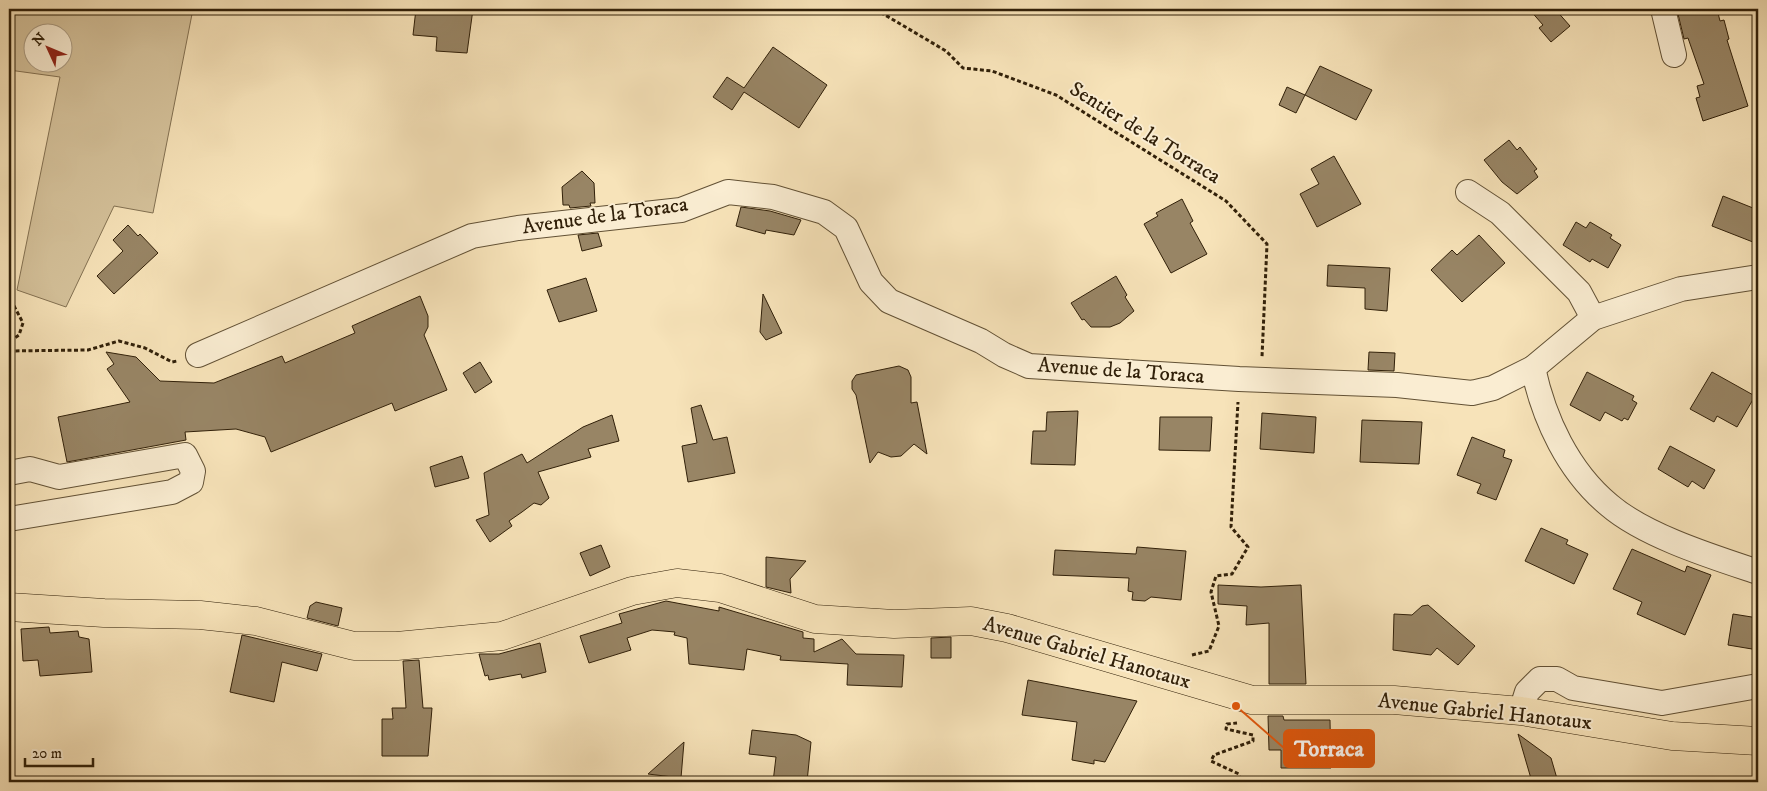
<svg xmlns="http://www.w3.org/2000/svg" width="1767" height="791" font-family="'IM FELL DW Pica',serif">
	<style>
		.green { fill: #d5c29b; stroke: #837152; fill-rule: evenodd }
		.building { fill: #988565; stroke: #312009 }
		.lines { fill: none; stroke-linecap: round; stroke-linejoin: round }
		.minor-casing { stroke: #625135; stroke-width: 26 }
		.major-casing { stroke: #312009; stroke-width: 29 }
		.path { stroke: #312009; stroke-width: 3; stroke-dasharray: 4 2.5; stroke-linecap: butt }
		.minor { stroke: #faedd2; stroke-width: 24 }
		.major { stroke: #f7e3b9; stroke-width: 28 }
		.labels { text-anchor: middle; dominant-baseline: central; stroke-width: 4; stroke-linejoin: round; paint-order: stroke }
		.street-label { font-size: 21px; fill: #312009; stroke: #faedd2 }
		.leader { fill: none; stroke: #df560c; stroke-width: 2 }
		.callout-dot { fill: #df560c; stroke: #faedd2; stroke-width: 2 }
		.callout { fill: #df560c; stroke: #df560c; stroke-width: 2 }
		.callout-label { font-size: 22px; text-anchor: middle; font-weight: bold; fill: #fff }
	</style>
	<rect width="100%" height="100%" fill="#f7e3b9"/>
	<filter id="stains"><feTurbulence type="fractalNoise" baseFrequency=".004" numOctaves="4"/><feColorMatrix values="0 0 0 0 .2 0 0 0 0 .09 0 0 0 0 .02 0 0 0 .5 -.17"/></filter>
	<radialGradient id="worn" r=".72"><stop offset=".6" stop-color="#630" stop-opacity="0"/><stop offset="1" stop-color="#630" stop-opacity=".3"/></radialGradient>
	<path class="green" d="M15 9H193L153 213 114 206 66 307 17 290 60 77 9 70V39ZM32 32H62V62H32Z"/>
	<g class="building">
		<path d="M416 9H473L467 53 436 51 437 37 413 35Z"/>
		<path d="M1529 9H1555L1570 26 1551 42 1539 28 1543 25Z"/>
		<path d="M1695 9H1717L1720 21 1724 20 1729 39 1727 40 1748 106 1703 121 1696 98 1700 97 1697 86 1704 84 1688 38 1684 39 1678 14Z"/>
		<path d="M773 47 827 85 799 128 744 92 732 110 713 97 727 77 744 88Z"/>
		<path d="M1320 66 1372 90 1356 120 1305 95Z"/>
		<path d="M1287 87 1305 95 1296 113 1279 105Z"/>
		<path d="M1509 140 1517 150 1520 147 1537 169 1534 171 1538 177 1517 194 1502 182 1484 160Z"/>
		<path d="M1334 156 1361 204 1317 227 1300 194 1319 184 1311 169Z"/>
		<path d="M582 171 594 183 595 203H590L591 206 570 208 569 205H563L562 187Z"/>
		<path d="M1723 196 1758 210V244L1712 226Z"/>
		<path d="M1182 199 1193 221 1190 223 1207 254 1171 273 1144 224 1158 216 1156 213Z"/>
		<path d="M741 207 770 211 801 220 794 235 766 230 765 234 736 226Z"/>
		<path d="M1576 222 1586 228 1590 222 1612 235 1610 238 1621 245 1608 268 1592 259 1590 262 1563 245Z"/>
		<path d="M128 225 138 236 140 234 158 253 114 294 97 276 123 251 113 240Z"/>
		<path d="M598 233 602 246 582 251 578 235Z"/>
		<path d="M1479 235 1505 263 1462 302 1431 270 1452 250 1457 255Z"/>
		<path d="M1328 265 1390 268 1387 311 1365 309V288L1327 286Z"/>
		<path d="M1116 276 1127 295 1125 297 1134 311 1120 323 1110 327H1091L1084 319 1082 320 1071 303Z"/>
		<path d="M586 278 597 311 559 322 547 290Z"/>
		<path d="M763 294 782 333 766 340 760 332Z"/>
		<path d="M420 296 428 316V327L424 335 447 390 395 411 392 403 271 452 265 437 236 429 185 432 186 440 67 462 58 417 130 402 107 369 114 364 106 352 136 357 160 381 214 383 282 356 285 363 355 333 352 326Z"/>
		<path d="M1369 352 1395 353 1394 371 1368 370Z"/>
		<path d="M480 362 492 382 475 393 463 373Z"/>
		<path d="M899 366 908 370 911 377V403L917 402 927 454 914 444 901 456 891 457 878 452 870 463 856 395 852 389V381L856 375Z"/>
		<path d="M1587 372 1634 396 1632 400 1637 403 1628 420 1624 418 1622 421 1605 412 1600 421 1570 405Z"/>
		<path d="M1712 372 1755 396 1737 427 1717 416 1714 422 1690 409Z"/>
		<path d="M701 405 713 440 727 437 735 473 688 482 682 446 697 443 691 408Z"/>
		<path d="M1078 411 1075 465 1031 464 1033 431H1046L1047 412Z"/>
		<path d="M1262 413 1316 417 1314 453 1260 449Z"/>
		<path d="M612 415 619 441 588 449 591 457 538 472 549 498 541 505 534 503 522 512 509 521 512 526 490 542 476 520 489 515 484 473 522 454 527 463 583 427Z"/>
		<path d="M1160 417H1212L1210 451 1159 450Z"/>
		<path d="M1362 420 1422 422 1419 464 1360 462Z"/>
		<path d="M1472 437 1505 450 1503 457 1512 460 1496 500 1477 493 1481 484 1457 475Z"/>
		<path d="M1670 446 1715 470 1704 489 1692 481 1688 487 1658 469Z"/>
		<path d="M462 456 469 478 435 487 430 467Z"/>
		<path d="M1541 528 1568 540 1566 544 1588 554 1574 584 1525 561Z"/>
		<path d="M601 545 610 567 590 576 580 553Z"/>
		<path d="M1137 547 1186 551 1181 600 1151 597 1145 601 1132 600 1133 592 1128 591 1129 578 1053 575 1055 550 1136 554Z"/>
		<path d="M1632 549 1685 572 1687 566 1711 575 1685 635 1637 614 1642 602 1613 589Z"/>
		<path d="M766 557 806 561 790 579 791 593 766 587Z"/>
		<path d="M1218 585 1261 587 1301 585 1306 684H1269V623L1246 625 1247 606 1218 604Z"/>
		<path d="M666 601 719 611V607L803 632V638L814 639V652L842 639 856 654 904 655 902 687 847 685 848 664 780 660 781 656 747 649 744 670 689 664 687 638 674 635 675 632 652 630 627 638 631 650 589 663 580 636 622 623 619 614Z"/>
		<path d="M316 602 342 608 338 626 307 618 310 606Z"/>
		<path d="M1428 605 1475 646 1458 665 1437 648 1431 655 1393 650 1394 614 1412 615 1422 606Z"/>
		<path d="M1733 614 1758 618V650L1728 645Z"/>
		<path d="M49 627 50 633 78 631 79 637 89 639 92 672 40 676 38 660 23 661 21 629Z"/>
		<path d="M242 635 322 654 317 671 282 662 274 702 230 692Z"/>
		<path d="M951 637V658H931V638Z"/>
		<path d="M540 643 546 672 522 678 521 674 489 680 488 675 485 676 479 654H499Z"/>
		<path d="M419 660 423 708H432L428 756H382V719H393L392 708H406L403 661Z"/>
		<path d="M1028 680 1137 701 1105 762 1094 760V764L1072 760 1077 722 1022 715Z"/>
		<path d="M1268 716H1283L1284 720H1330L1331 768H1281V750H1269Z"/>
		<path d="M752 730 796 735 811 742 807 782H773L776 757 749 754Z"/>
		<path d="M1518 734 1551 758 1558 782H1532Z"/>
		<path d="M684 742 681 778 648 774Z"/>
	</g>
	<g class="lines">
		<g class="minor-casing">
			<g id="minor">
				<path d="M1663 9 1674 55"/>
				<path d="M1468 192 1500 213 1579 292 1593 318"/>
				<path d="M198 355 472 236 518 228 681 210 728 192 773 197 824 212 846 228 871 282 889 301 981 341 1004 355 1029 366 1239 379 1397 385 1472 393 1493 388 1533 368 1593 318 1681 289 1758 277"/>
				<path d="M1533 368C1544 419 1568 471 1609 505 1645 536 1713 557 1758 572"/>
				<path d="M9 473 30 469 59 477 185 455 193 471 191 482 172 492 9 519"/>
				<path d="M1521 711 1527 692 1540 679H1557L1573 688 1662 703 1758 686"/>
			</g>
		</g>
		<g class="major-casing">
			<path id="major" d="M9 607 104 613 200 615 256 621 354 646H397L502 636 632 591 677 583 720 588 815 619 894 624 971 621 1007 628 1252 700H1394L1521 711 1672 736 1758 741"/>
		</g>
		<g class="path">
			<path d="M875 9 946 51 963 68 992 71 1056 95 1226 201 1267 244 1262 357"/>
			<path d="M9 302 13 304 23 323 19 335 9 342"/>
			<path d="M9 351 88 350 119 341 145 348 172 362 177 361"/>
			<path d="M1192 655 1209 651 1219 626 1211 592 1216 576 1232 574 1248 547 1231 527 1238 402"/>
			<path d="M1234 782 1240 780 1239 774 1211 761 1214 755 1253 741V735L1226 729 1227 724 1237 723"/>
		</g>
		<use href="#minor" class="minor"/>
		<use href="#major" class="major"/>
	</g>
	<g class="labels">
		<g class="street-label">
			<text transform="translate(1145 133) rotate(32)">Sentier de la Torraca</text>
			<text transform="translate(605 216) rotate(-8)">Avenue de la Toraca</text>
			<text transform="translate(1121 371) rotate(4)">Avenue de la Toraca</text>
			<text transform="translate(1087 653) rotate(16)">Avenue Gabriel Hanotaux</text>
			<text transform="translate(1485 712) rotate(6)">Avenue Gabriel Hanotaux</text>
		</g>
	</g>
	<path class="leader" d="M1236 706L1284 748"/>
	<circle class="callout-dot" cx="1236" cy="706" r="5"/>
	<rect class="callout" x="1284" y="730" width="90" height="37" rx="5"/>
	<g class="callout-label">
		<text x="1329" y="756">Torraca</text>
	</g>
	<rect width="1767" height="791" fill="none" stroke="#f7e3b9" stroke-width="30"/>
	<rect x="10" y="10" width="1747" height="771" fill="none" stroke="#312009" stroke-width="2.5"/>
	<rect x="15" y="15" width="1737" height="761" fill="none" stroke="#312009"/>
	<g transform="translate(48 48) rotate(314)"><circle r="24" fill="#faedd2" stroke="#aa9b82"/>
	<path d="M0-4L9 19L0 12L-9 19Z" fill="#8f2418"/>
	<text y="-8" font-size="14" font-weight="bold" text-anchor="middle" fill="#312009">N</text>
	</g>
	<path d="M25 758v8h68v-8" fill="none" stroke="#312009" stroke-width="2.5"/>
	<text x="32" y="758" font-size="15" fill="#312009" stroke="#faedd2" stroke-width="4" paint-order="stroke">20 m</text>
	<rect width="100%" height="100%" filter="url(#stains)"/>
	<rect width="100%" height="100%" fill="url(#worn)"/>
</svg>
